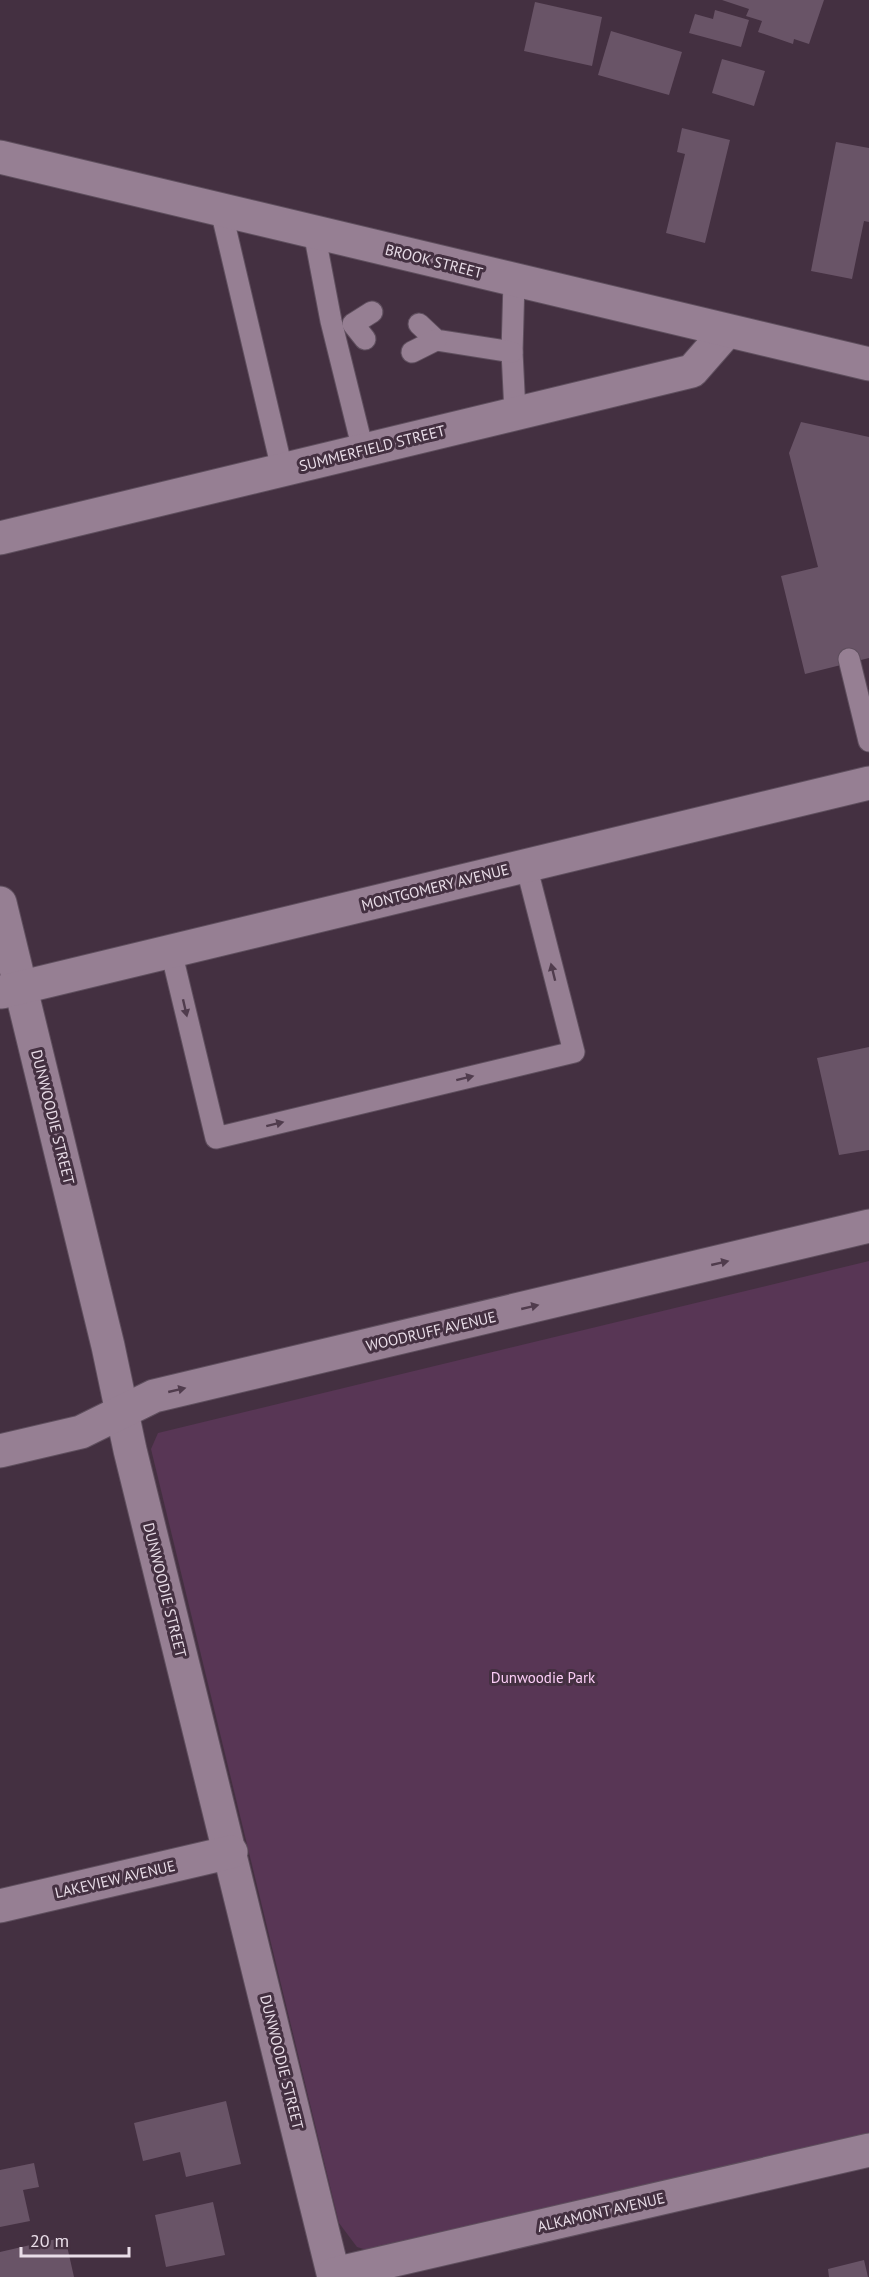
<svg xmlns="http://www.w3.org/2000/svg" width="869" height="2277" font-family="'PT Sans',sans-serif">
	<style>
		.green { fill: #583655 }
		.building { fill: #695467 }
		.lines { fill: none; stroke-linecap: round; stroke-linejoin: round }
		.service-casing { stroke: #5f4f5e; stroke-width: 23 }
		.minor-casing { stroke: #5f4f5e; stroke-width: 35 }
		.tertiary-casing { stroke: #5f4f5e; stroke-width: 35 }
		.service { stroke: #967f93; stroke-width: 21 }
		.minor { stroke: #967f93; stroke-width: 33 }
		.tertiary { stroke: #967f93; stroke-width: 33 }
		.oneway { fill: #503c4d }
		.labels { text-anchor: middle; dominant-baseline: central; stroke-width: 6; stroke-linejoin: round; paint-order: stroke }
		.street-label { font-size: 15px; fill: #e9dde8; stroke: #443041 }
		.park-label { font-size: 15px; fill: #fccef7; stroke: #443041 }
	</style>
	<rect width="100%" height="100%" fill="#443041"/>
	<path class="green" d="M869 1261V2136L374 2252 357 2247 339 2223 151 1449 158 1433Z"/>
	<g class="building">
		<path d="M722 0H824L809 44 794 39 793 44 758 32 762 21 746 16 749 9Z"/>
		<path d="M535 2 602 17 592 66 524 51Z"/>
		<path d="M715 10 749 20 741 47 689 33 695 14 713 19Z"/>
		<path d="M611 31 682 52 669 95 598 75Z"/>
		<path d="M722 59 765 71 754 106 712 93Z"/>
		<path d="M682 128 730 140 705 243 666 233 685 154 677 152Z"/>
		<path d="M836 142 869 148V222L864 221 852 279 811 271Z"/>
		<path d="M801 422 869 437V658L805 674 781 576 818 567 789 453Z"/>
		<path d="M869 1047V1150L839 1155 817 1058Z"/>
		<path d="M226 2101 241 2164 186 2177 180 2152 143 2161 134 2123Z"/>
		<path d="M34 2163 39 2187 23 2190 30 2221 0 2227V2170Z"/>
		<path d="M213 2202 225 2255 166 2267 155 2215Z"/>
		<path d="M65 2237 74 2277H0V2252Z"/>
		<path d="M864 2260 868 2277H829L828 2269Z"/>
	</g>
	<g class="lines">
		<g class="service-casing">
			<g id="service">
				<path d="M221 210 282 469"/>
				<path d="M314 232 331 321 363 450"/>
				<path d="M514 281 512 352 515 412"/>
				<path d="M419 324 436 340 512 352"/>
				<path d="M365 339 353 324 372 312"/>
				<path d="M412 352 436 340"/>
				<path d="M849 659 869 741"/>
				<path d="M171 951 216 1138 574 1052 526 865"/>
			</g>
		</g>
		<g class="minor-casing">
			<g id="minor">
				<path d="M0 538 692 371 727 331"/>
				<path d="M0 903 108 1346 130 1450 334 2277"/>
				<path d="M2 992 869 783"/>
				<path d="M0 1451 81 1432 154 1396 869 1226"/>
				<path d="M0 1906 231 1852"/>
				<path d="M334 2274 869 2150"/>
			</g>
		</g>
		<g class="tertiary-casing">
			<path id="tertiary" d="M0 157 869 364"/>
		</g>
		<use href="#service" class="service"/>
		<use href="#minor" class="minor"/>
		<use href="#tertiary" class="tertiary"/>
	</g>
	<defs><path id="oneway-solid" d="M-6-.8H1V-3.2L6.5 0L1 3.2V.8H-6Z" transform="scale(1.5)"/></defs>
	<g class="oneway">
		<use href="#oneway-solid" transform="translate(553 972) rotate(-104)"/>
		<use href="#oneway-solid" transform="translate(185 1008) rotate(77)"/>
		<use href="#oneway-solid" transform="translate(465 1078) rotate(-14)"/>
		<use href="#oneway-solid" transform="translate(275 1124) rotate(-14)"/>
		<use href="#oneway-solid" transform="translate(720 1263) rotate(-13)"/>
		<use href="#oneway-solid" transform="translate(530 1307) rotate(-13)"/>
		<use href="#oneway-solid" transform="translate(177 1390) rotate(-13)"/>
	</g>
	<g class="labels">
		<g class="street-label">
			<text transform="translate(434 261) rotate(14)">BROOK STREET</text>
			<text transform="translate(372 448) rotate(-14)">SUMMERFIELD STREET</text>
			<text transform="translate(435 887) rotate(-14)">MONTGOMERY AVENUE</text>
			<text transform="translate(53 1117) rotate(76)">DUNWOODIE STREET</text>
			<text transform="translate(431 1331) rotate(-13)">WOODRUFF AVENUE</text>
			<text transform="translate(165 1590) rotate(76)">DUNWOODIE STREET</text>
			<text transform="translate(115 1879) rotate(-13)">LAKEVIEW AVENUE</text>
			<text transform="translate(282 2062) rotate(76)">DUNWOODIE STREET</text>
			<text transform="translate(601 2212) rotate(-13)">ALKAMONT AVENUE</text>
		</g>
		<g class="park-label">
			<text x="543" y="1677">Dunwoodie Park</text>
		</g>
	</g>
	<path d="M21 2247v9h108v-9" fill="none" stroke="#e9dde8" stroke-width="3"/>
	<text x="30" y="2247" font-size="18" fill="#e9dde8" stroke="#443041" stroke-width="4.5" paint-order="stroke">20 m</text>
</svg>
